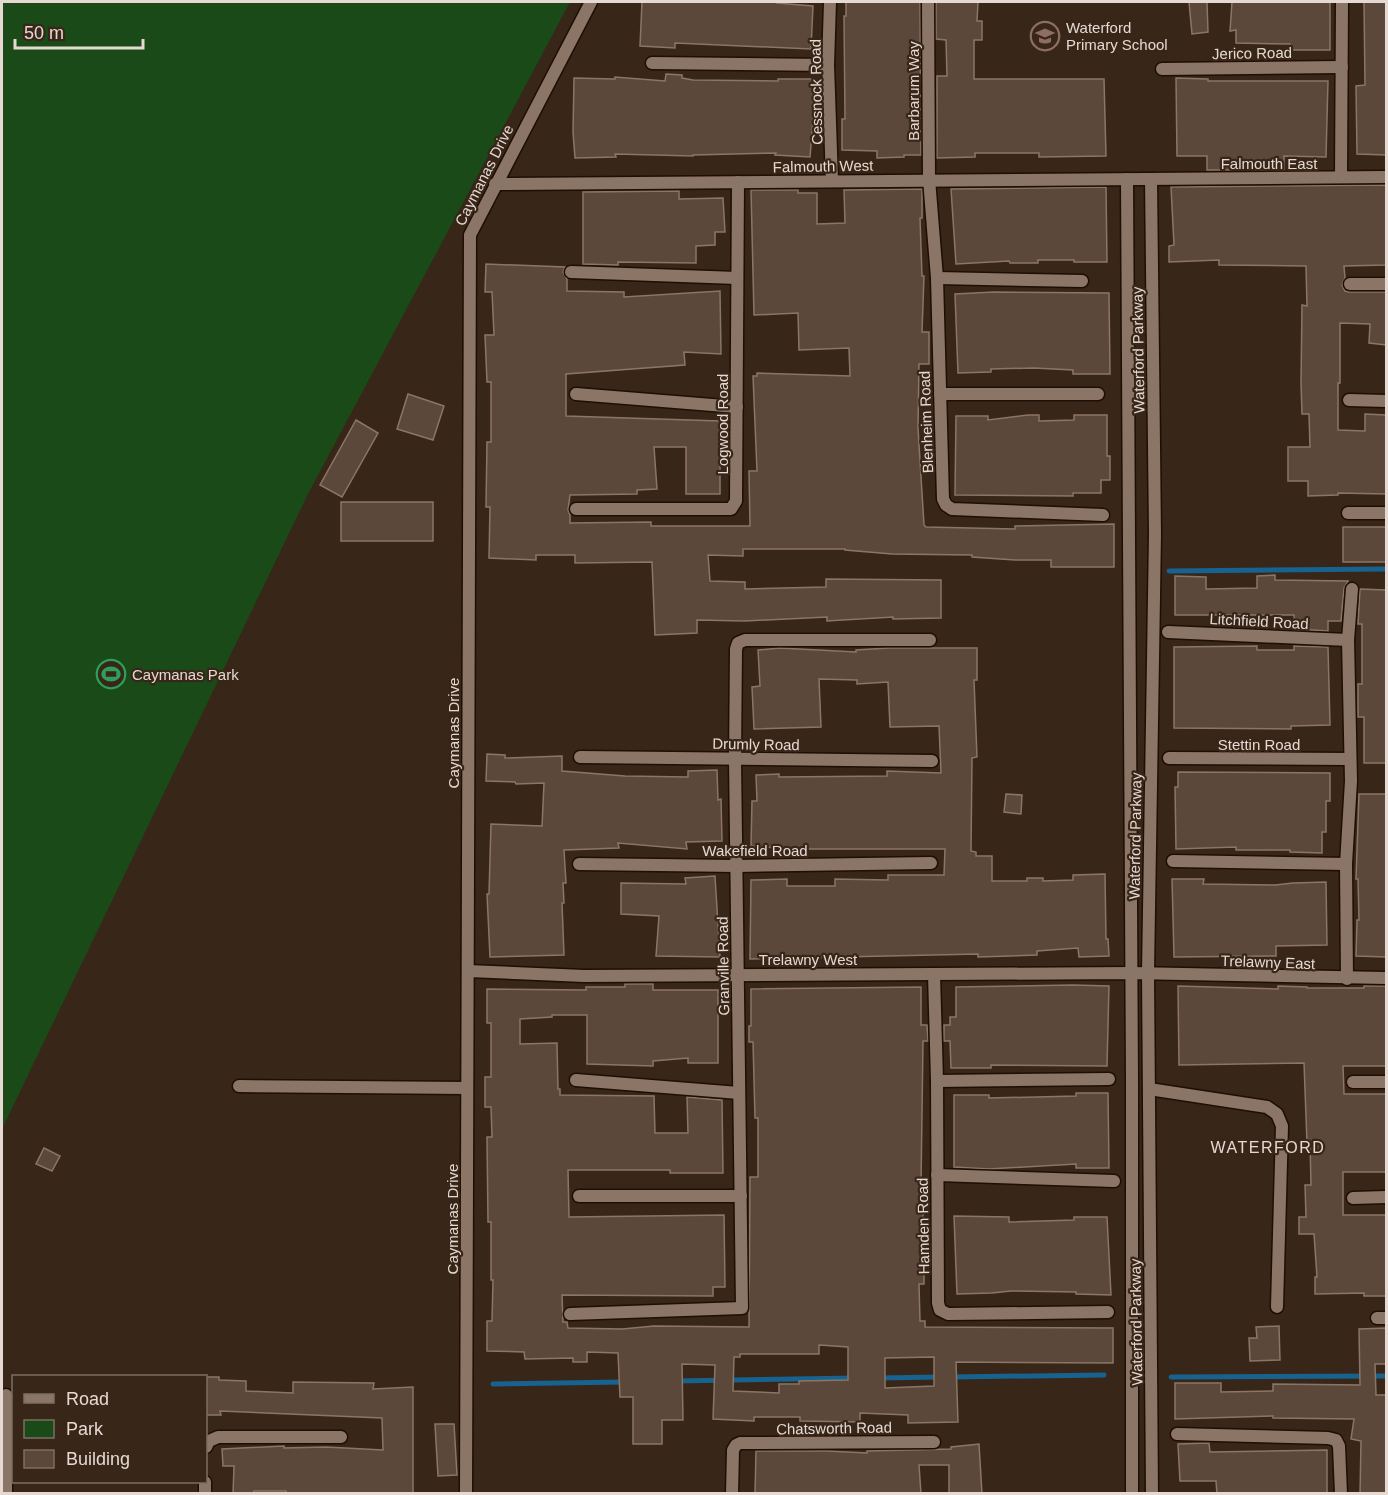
<svg xmlns="http://www.w3.org/2000/svg" width="1388" height="1495" font-family="Arial,sans-serif">
	<style>
		.green { fill: #1a4a17 }
		.lines { fill: none; stroke-linecap: round; stroke-linejoin: round }
		.stream { stroke: #17628f; stroke-width: 5 }
		.building { fill: #5c483a; stroke: #8b7666; stroke-width: 1.5; fill-rule: evenodd }
		.minor-casing { stroke: #1f0e04; stroke-width: 15 }
		.tertiary-casing { stroke: #1f0e04; stroke-width: 15 }
		.minor { stroke: #8b7566; stroke-width: 12 }
		.tertiary { stroke: #8b7566; stroke-width: 12 }
		.labels { text-anchor: middle; dominant-baseline: central; stroke-width: 4.5; stroke-linejoin: round; paint-order: stroke }
		.poi-label { font-size: 15px; fill: #e5d9d1; stroke: #382619; text-anchor: start }
		.street-label { font-size: 15px; fill: #e5d9d1; stroke: #382619 }
		.neighbourhood-label { font-size: 16px; letter-spacing: 1.5px; fill: #e5d9d1; stroke: #382619 }
	</style>
	<rect width="100%" height="100%" fill="#382619"/>
	<path class="green" d="M2 2H570L308 494 2 1129Z"/>
	<g class="lines">
		<g class="stream">
			<path d="M1169 571 1386 569"/>
			<path d="M951 1377 1104 1375"/>
			<path d="M1171 1377 1386 1376"/>
			<path d="M879 1378 939 1377"/>
			<path d="M675 1381 855 1378"/>
			<path d="M493 1384 624 1382"/>
		</g>
	</g>
	<g class="building">
		<path d="M642 2H777V3L813 6 811 49 675 43V48L640 46Z"/>
		<path d="M846 2H920L921 155H904V157L877 158V151L842 150V119H845L844 16H846Z"/>
		<path d="M936 2H978L977 21H982V40H974V79H1104L1106 156 1039 157V153H975V157L937 158V76H947L946 40 936 39Z"/>
		<path d="M1189 2H1207L1208 32 1192 34Z"/>
		<path d="M1232 2H1330V50H1290V44L1236 43V30L1230 31Z"/>
		<path d="M1364 2H1386V155L1357 154 1356 86 1365 85Z"/>
		<path d="M666 74 682 75V78L693 80 778 81V79H813V120L810 157 775 155 776 153 693 155V156L615 154 616 157 575 158 573 132 574 78 615 79V77L665 81Z"/>
		<path d="M1176 78 1208 79V81H1328L1326 157 1284 156V170H1207V156H1177Z"/>
		<path d="M1386 185V265L1344 266 1345 278 1342 285 1345 291 1349 292H1386V345L1369 343 1370 324 1340 323V383H1338V430L1365 431V414L1386 415V494L1338 493V495L1308 496V481H1288V447H1310L1309 414H1302L1301 383 1302 305 1307 306 1306 266 1219 265V260L1169 262V246L1174 245 1171 187Z"/>
		<path d="M1106 187 1107 262H1074V260H1038V263H1010L1009 261 956 264 951 189Z"/>
		<path d="M922 189V218H920L922 276H924L922 332H929V364H919L918 428 924 525 926 527 1015 529V526L1114 524V567H1051V560H1015L972 557V555L892 554 845 550V549H743V556L708 555 710 581 745 582V589L826 587V579L941 580V618L893 619V617L827 621V617L745 621 697 620V633L655 635 652 562 575 563V555H536V560L489 558 490 507H486L487 442H491V382H487L485 335H494L492 292H485L486 264 565 267 563 272 567 279V291L624 292V297L720 291 721 354 684 352 685 365 566 374V416L720 421V494H686V447H654L657 489 637 490V494L570 495 568 510 570 515V523L651 522V526H750L749 471H757L753 376H757V373L850 376 849 348 799 350 798 313 754 315 751 190H798V193H817V224L845 223 844 190Z"/>
		<path d="M679 191V199L723 198 725 232H715V245L696 246V263L618 262V265L583 264V192Z"/>
		<path d="M994 292 1109 293 1110 374H1073V370L1034 368 991 369V372L958 373 955 294Z"/>
		<path d="M408 394 444 406 433 440 397 429Z"/>
		<path d="M1028 415H1039V421L1074 420V415H1107V456H1110V480H1101V493H1073V496L955 495 956 416H988V420Z"/>
		<path d="M356 420 378 433 342 497 320 485Z"/>
		<rect x="341" y="502" width="92" height="39"/>
		<rect x="1343" y="527" width="43" height="35"/>
		<path d="M1275 575V580L1348 581 1344 588 1341 621H1328V631L1295 629 1294 615H1175V576L1206 577V589L1257 588V576Z"/>
		<path d="M1360 589 1386 590V763H1364V717H1358V684H1362V624H1358Z"/>
		<path d="M1257 646V650H1294V646L1328 647 1330 725 1291 726V729L1174 728V647Z"/>
		<path d="M780 648 856 652V650L888 648H977V680H974L977 757 972 758 971 851 976 852V856H992V881H1027V878H1043V881L1073 880V875L1105 874 1106 939H1108L1109 956 1079 957 1078 948 1037 951V955L978 957V954L750 959 751 880 787 879V886H835V879L888 880V875H944L945 849H792L751 846 752 801H757L756 775 779 774V777L887 776V771L941 773 939 726 890 727 888 682 857 684V680L819 679 821 727 754 729 752 687 760 686 758 650Z"/>
		<path d="M487 754 505 755V758L562 756V771L625 776 688 777V771L717 770 718 800 721 799 722 841 686 842 687 849 618 843 619 848 564 850 566 883H563L564 903H562L564 955 490 957 487 894H489L491 824 542 826 544 783 516 784 515 782 486 781Z"/>
		<path d="M1178 772 1330 773V801H1326V832H1322V853L1290 852V850H1236V847L1176 849 1175 787H1178Z"/>
		<path d="M1006 794 1022 795 1021 814 1004 812Z"/>
		<path d="M1359 794H1386V957L1356 956 1357 920H1359L1358 879H1356Z"/>
		<path d="M715 876 720 957 656 956 659 916 621 914V883L686 884 685 878Z"/>
		<path d="M1172 879H1204L1203 884 1275 885 1293 883 1326 882 1327 945 1276 946V956L1174 957Z"/>
		<path d="M625 984H653V990H718V1063H688V1058L653 1061V1066L587 1064V1015H552V1017L520 1019V1044L557 1043 558 1089H560V1095L654 1096 655 1133H688L687 1097 722 1100 723 1173H670V1170H568L569 1217 724 1215 725 1287H713V1296L562 1295 563 1322H567L568 1328 622 1329 654 1326 749 1327 750 1177H758V1118H755L753 1042H749V1026H751V989L921 987V1025H927L928 1041H923L921 1185H924L922 1252H924V1284H919L920 1321H925V1327L1113 1328V1363L956 1362 958 1422 908 1423V1415L860 1413V1422L800 1421V1417H754V1421L713 1419 715 1365 682 1364 683 1420H662V1444H633V1397H620L618 1353 587 1352V1362H573V1358L525 1359 524 1352 487 1351V1321H492L493 1280H491V1222H488L487 1137H492L491 1107H485V1077H491V1023H487V989L586 990V987H625ZM819 1345 848 1347V1380L799 1381V1384H779V1393L733 1391 734 1357H740V1354H819ZM934 1357V1386L885 1388V1358Z"/>
		<path d="M1073 985 1109 986 1107 1066 991 1065V1068H951L950 1041H944V1025H950V1017H956V987Z"/>
		<path d="M1178 986 1278 989V986L1307 987V988H1364V986H1386V1066H1343L1344 1094H1386V1172H1343V1215H1386V1296H1364V1293L1315 1294V1277H1317L1314 1234H1299V1217H1306L1305 1185H1311L1310 1143H1307L1304 1063 1179 1065Z"/>
		<path d="M1076 1093H1108L1109 1168H1076V1164L989 1169 954 1167V1095H989V1098L1076 1096Z"/>
		<path d="M44 1148 60 1156 52 1171 36 1164Z"/>
		<path d="M954 1216 1009 1217V1222L1074 1220V1217H1107L1111 1295 1076 1294V1292L1011 1291 992 1293 957 1294Z"/>
		<path d="M1279 1326 1280 1360 1250 1361 1249 1338H1257L1256 1327Z"/>
		<path d="M1386 1328V1364H1375L1376 1395H1386V1494H1360L1361 1441 1351 1439 1354 1419 1273 1418V1416L1175 1419V1383H1221V1392L1273 1391V1384L1360 1385 1359 1329Z"/>
		<path d="M206 1377H219V1380L246 1381V1391L293 1393V1382L374 1383 373 1389 413 1387V1494H286V1491H254L253 1494H233L234 1466H223L222 1449 284 1446V1448L326 1447 383 1450 382 1418 220 1411 221 1415H206Z"/>
		<path d="M435 1424H454L457 1475 438 1476Z"/>
		<path d="M1209 1443 1210 1452 1327 1450V1494H1217L1216 1481H1180L1178 1444Z"/>
		<path d="M979 1444 982 1494H949V1465H919L921 1494H755L756 1451H827L867 1453V1451L951 1449V1447Z"/>
	</g>
	<g class="lines">
		<g class="minor-casing">
			<g id="minor">
				<path d="M830 2 828 65 832 181"/>
				<path d="M928 2 929 179 937 278 943 499 946 505 952 509 1103 515"/>
				<path d="M652 63 828 65"/>
				<path d="M1162 69 1342 67"/>
				<path d="M1341 177 1342 2"/>
				<path d="M495 184 1386 177"/>
				<path d="M571 272 737 278"/>
				<path d="M937 278 1082 281"/>
				<path d="M1350 284H1386"/>
				<path d="M576 394 737 407"/>
				<path d="M940 394H1098"/>
				<path d="M1349 400 1386 401"/>
				<path d="M576 509H731L736 501 738 182"/>
				<path d="M1348 513H1386"/>
				<path d="M1168 632 1348 640"/>
				<path d="M580 757 932 761"/>
				<path d="M1169 758 1349 759"/>
				<path d="M1173 861 1346 864"/>
				<path d="M579 864 737 866 931 863"/>
				<path d="M468 971 584 976 1132 973 1386 978"/>
				<path d="M934 974 937 1081 938 1303 940 1310 948 1314 1108 1312"/>
				<path d="M1347 979 1346 864 1351 781 1348 640 1352 589"/>
				<path d="M576 1080 739 1093"/>
				<path d="M937 1081 1109 1079"/>
				<path d="M1353 1082H1386"/>
				<path d="M239 1086 467 1088"/>
				<path d="M1149 1089 1267 1107 1277 1114 1282 1126 1277 1307"/>
				<path d="M937 1175 1114 1181"/>
				<path d="M579 1196H741"/>
				<path d="M1353 1198 1386 1197"/>
				<path d="M570 1314 742 1308 735 759 736 649 738 643 745 640H930"/>
				<path d="M1377 1318H1386"/>
				<path d="M1177 1434 1328 1438 1336 1440 1339 1446 1341 1494"/>
				<path d="M206 1447 209 1441 218 1437H341"/>
				<path d="M6 1494V1395"/>
				<path d="M205 1494V1482"/>
				<path d="M466 1494 470 235 591 2"/>
				<path d="M732 1494 733 1450 736 1445 740 1443 934 1442"/>
			</g>
		</g>
		<g class="tertiary-casing">
			<g id="tertiary">
				<path d="M1127 179 1132 1081V1494"/>
				<path d="M1151 179 1155 534 1148 973 1152 1494"/>
			</g>
		</g>
		<use href="#minor" class="minor"/>
		<use href="#tertiary" class="tertiary"/>
	</g>
	<defs>
		<g id="school-ring" transform="scale(1.5)"><circle r="9.5" fill="#382619" stroke="#8d6e63" stroke-width="1.5"/><path d="M0-5L7-2L0 1L-7-2ZM-4 1L0 2.5L4 1V4Q0 6-4 4Z" fill="#8d6e63"/></g>
		<g id="stadium-ring" transform="scale(1.5)"><circle r="9.5" fill="#382619" stroke="#2e9e5b" stroke-width="1.5"/><path d="M0-5a6.5 5 0 1 0 0 10a6.5 5 0 1 0 0-10ZM-3.5-1.8h7v3.6h-7Z" fill="#2e9e5b"/></g>
	</defs>
	<g fill-rule="evenodd">
		<use href="#school-ring" x="1045" y="36"/>
		<use href="#stadium-ring" x="111" y="674"/>
	</g>
	<g class="labels">
		<g class="poi-label">
			<text x="1066" y="27">Waterford<tspan x="1066" dy="17">Primary School</tspan></text>
			<text x="132" y="674">Caymanas Park</text>
		</g>
		<g class="street-label">
			<text transform="translate(1252 53) rotate(-1)">Jerico Road</text>
			<text transform="translate(913 91) rotate(-90)">Barbarum Way</text>
			<text transform="translate(816 92) rotate(-91)">Cessnock Road</text>
			<text x="1269" y="163">Falmouth East</text>
			<text transform="translate(823 166) rotate(-1)">Falmouth West</text>
			<text transform="translate(484 175) rotate(-63)">Caymanas Drive</text>
			<text transform="translate(1138 350) rotate(-91)">Waterford Parkway</text>
			<text transform="translate(926 422) rotate(-92)">Blenheim Road</text>
			<text transform="translate(722 424) rotate(-90)">Logwood Road</text>
			<text transform="translate(1259 621) rotate(3)">Litchfield Road</text>
			<text transform="translate(453 733) rotate(-90)">Caymanas Drive</text>
			<text transform="translate(756 744) rotate(1)">Drumly Road</text>
			<text x="1259" y="744">Stettin Road</text>
			<text transform="translate(1135 836) rotate(-89)">Waterford Parkway</text>
			<text x="755" y="850">Wakefield Road</text>
			<text x="808" y="959">Trelawny West</text>
			<text transform="translate(1268 962) rotate(2)">Trelawny East</text>
			<text transform="translate(723 966) rotate(-91)">Granville Road</text>
			<text transform="translate(452 1219) rotate(-90)">Caymanas Drive</text>
			<text transform="translate(923 1226) rotate(-91)">Hamden Road</text>
			<text transform="translate(1136 1322) rotate(-91)">Waterford Parkway</text>
			<text transform="translate(834 1428) rotate(-1)">Chatsworth Road</text>
		</g>
		<g class="neighbourhood-label">
			<text x="1268" y="1147">WATERFORD</text>
		</g>
	</g>
	<rect width="1388" height="1495" fill="none" stroke="#e5d9d1" stroke-width="6"/>
	<rect x="12" y="1375" width="195" height="108" fill="#382619" stroke="#7d6e63" stroke-width="1.5"/>
	<rect x="24" y="1394" width="30" height="9" fill="#8b7566" stroke="#7d6e63" stroke-width="1.5"/>
	<text x="66" y="1405" font-size="18" fill="#e5d9d1">Road</text>
	<rect x="24" y="1420" width="30" height="18" fill="#1a4a17" stroke="#7d6e63" stroke-width="1.5"/>
	<text x="66" y="1435" font-size="18" fill="#e5d9d1">Park</text>
	<rect x="24" y="1450" width="30" height="18" fill="#5c483a" stroke="#7d6e63" stroke-width="1.5"/>
	<text x="66" y="1465" font-size="18" fill="#e5d9d1">Building</text>
	<path d="M15 39v9h128v-9" fill="none" stroke="#e5d9d1" stroke-width="3"/>
	<text x="24" y="39" font-size="18" fill="#e5d9d1" stroke="#382619" stroke-width="4.5" paint-order="stroke">50 m</text>
</svg>
